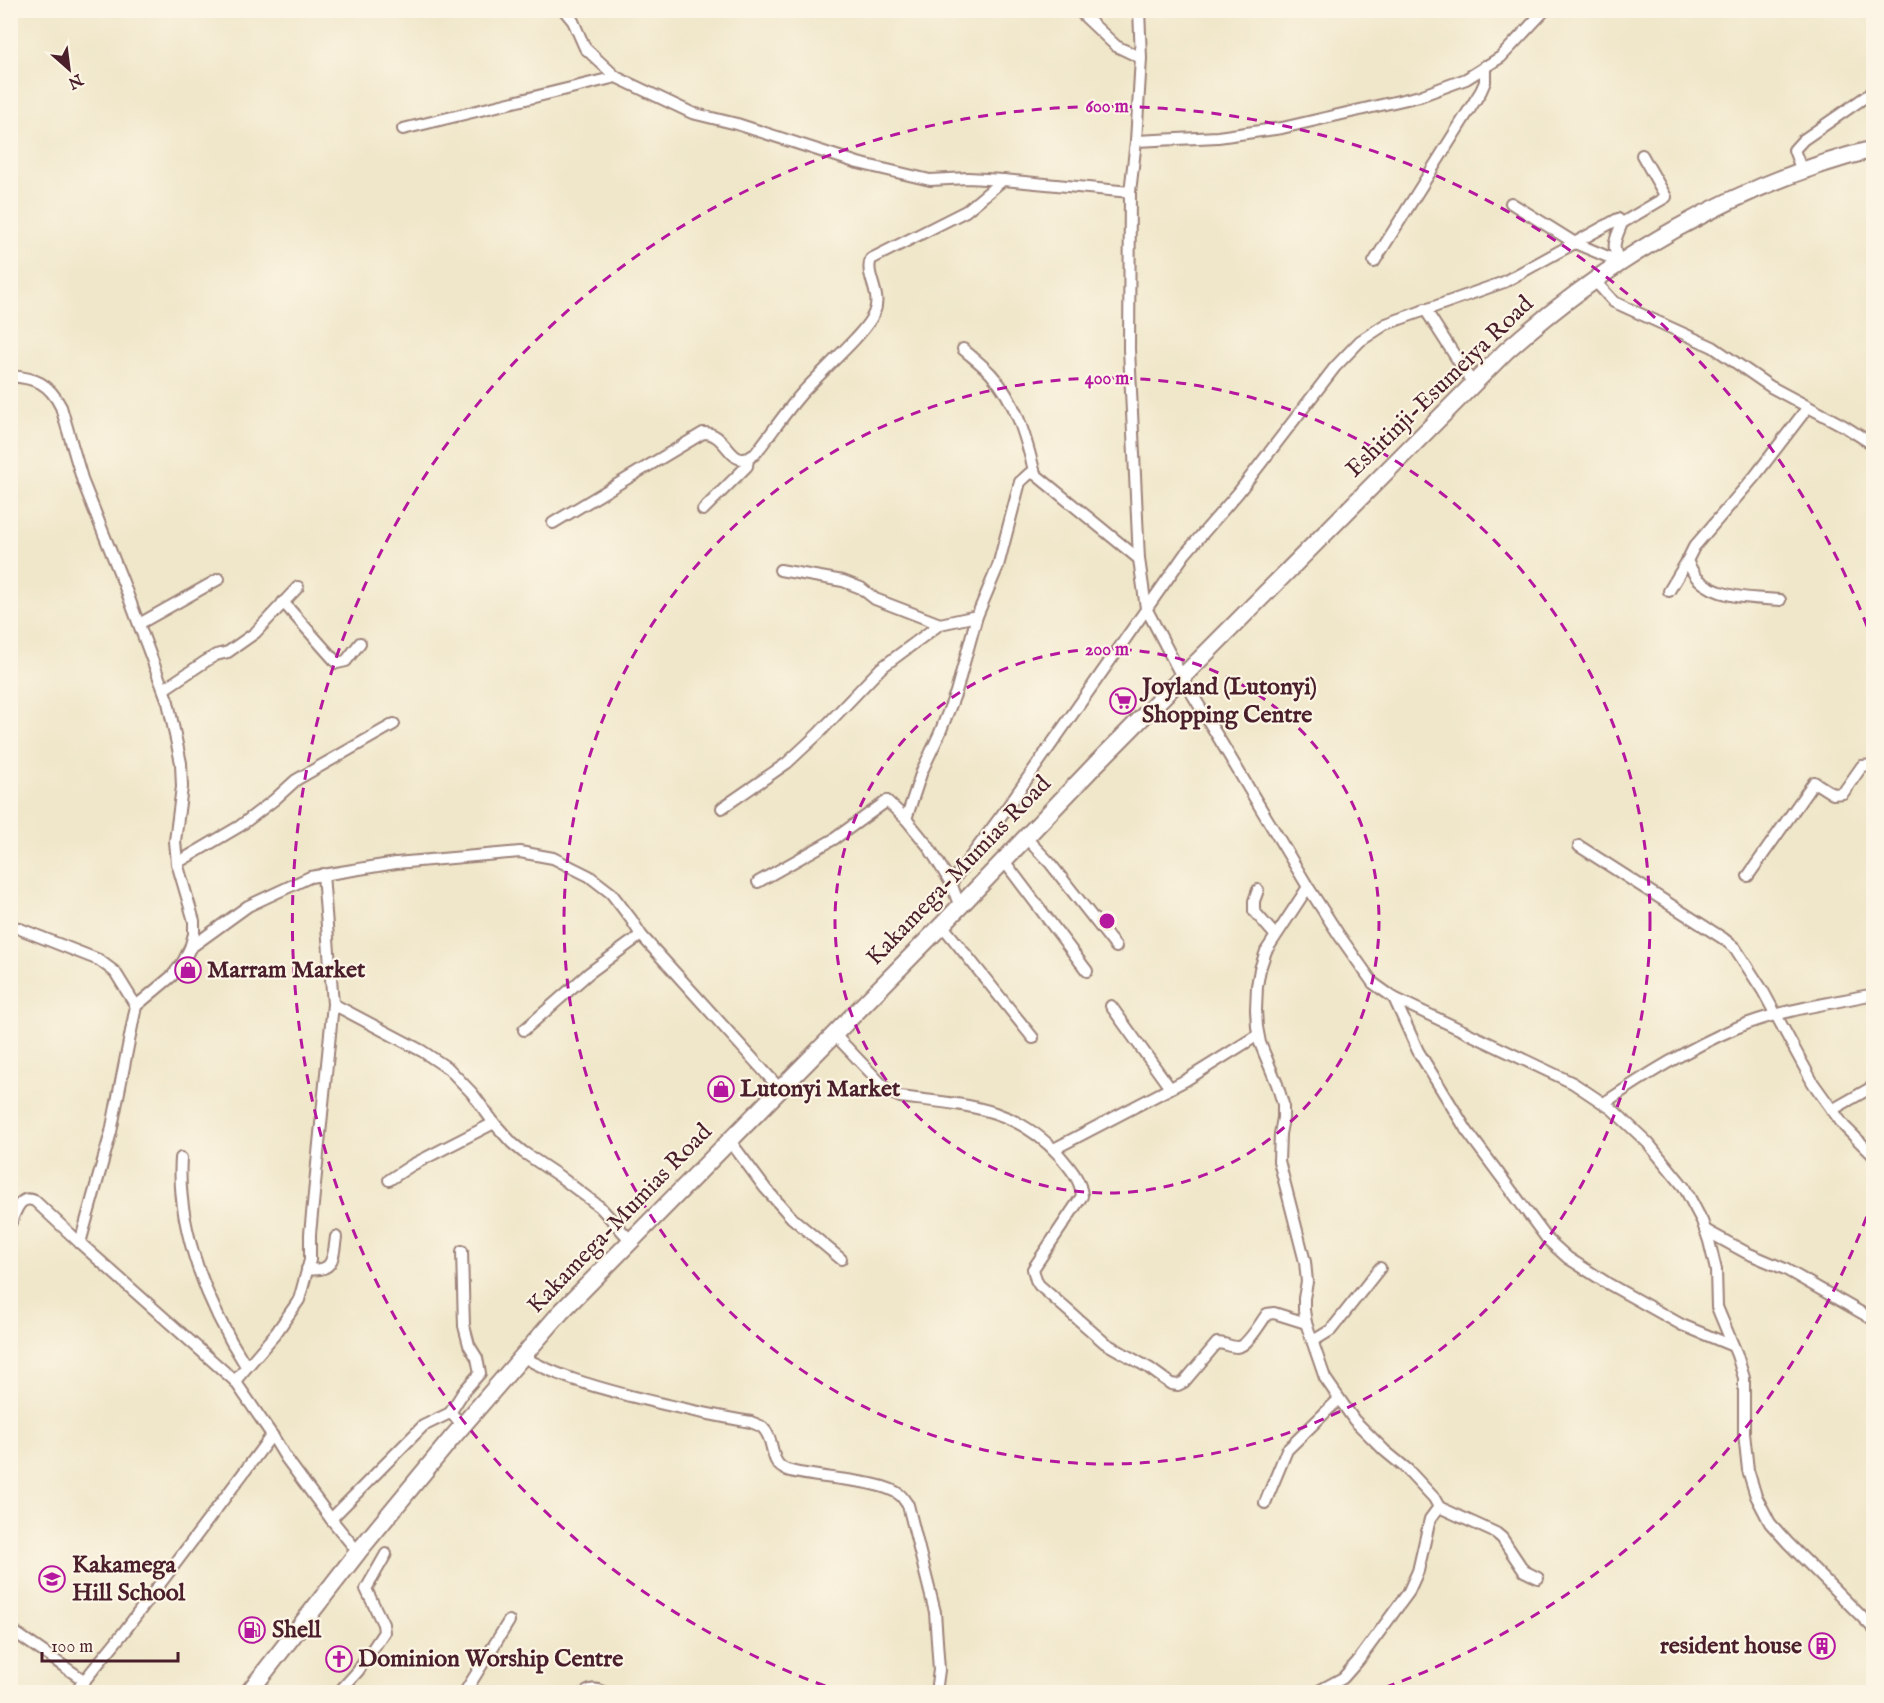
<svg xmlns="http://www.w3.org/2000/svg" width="1884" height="1703" font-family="'IM FELL English',serif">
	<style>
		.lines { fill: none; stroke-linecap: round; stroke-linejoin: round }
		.minor-casing { stroke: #9d837a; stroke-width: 14 }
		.highway-casing { stroke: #9d837a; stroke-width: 20 }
		.minor { stroke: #fff; stroke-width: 10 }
		.highway { stroke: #fff; stroke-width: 16 }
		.ring { fill: none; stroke: #b5179e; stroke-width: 3; stroke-dasharray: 10 8 }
		.labels { text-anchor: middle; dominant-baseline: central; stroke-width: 4.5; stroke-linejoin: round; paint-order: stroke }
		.street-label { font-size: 24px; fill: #4a1f2b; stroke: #fcf5e5 }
		.poi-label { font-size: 24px; font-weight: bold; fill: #4a1f2b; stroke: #fcf5e5; text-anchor: start }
		.centre { fill: #b5179e; stroke: #fcf5e5; stroke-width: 3 }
		.ring-label { font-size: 18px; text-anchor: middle; font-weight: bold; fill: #b5179e; stroke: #fcf5e5; stroke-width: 4.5; stroke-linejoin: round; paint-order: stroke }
	</style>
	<rect width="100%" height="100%" fill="#fcf5e5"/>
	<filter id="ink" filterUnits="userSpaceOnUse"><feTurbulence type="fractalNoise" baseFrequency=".0167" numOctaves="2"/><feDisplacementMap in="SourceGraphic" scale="12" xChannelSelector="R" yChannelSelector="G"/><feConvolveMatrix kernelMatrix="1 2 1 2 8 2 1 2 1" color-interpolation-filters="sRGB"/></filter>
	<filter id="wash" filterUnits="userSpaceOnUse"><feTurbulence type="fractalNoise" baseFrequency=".008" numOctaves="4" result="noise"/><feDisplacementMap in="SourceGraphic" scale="24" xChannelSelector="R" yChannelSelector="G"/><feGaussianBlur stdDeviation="1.35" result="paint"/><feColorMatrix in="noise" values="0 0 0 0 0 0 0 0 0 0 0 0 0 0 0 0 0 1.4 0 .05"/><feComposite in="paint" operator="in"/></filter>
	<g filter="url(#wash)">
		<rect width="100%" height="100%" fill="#f0e7ca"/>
	</g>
	<g filter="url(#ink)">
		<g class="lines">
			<g class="minor-casing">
				<g id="minor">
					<path d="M564 10 573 21 585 48 616 77 692 113 737 124 858 163 930 180 968 178 1003 180 1130 192"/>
					<path d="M1078 10 1116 46 1141 58"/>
					<path d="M1139 10 1141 58 1136 141 1130 192 1129 349 1139 559 1146 608 1182 677 1308 887 1339 935 1373 983 1394 998 1573 1083 1612 1109 1648 1143 1684 1187 1702 1221 1709 1241 1716 1270 1717 1307 1737 1355 1744 1378V1433L1748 1470 1756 1496 1770 1523 1788 1543 1874 1629"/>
					<path d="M403 129 616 77"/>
					<path d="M1136 141 1218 137 1282 128 1420 96 1466 79 1501 57 1545 10"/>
					<path d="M1802 171 1794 150 1803 140 1874 91"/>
					<path d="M1511 203 1575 243 1620 262"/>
					<path d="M1622 223 1666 197 1642 155"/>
					<path d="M1374 262 1481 91 1485 82V66"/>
					<path d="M1594 280 1614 302 1713 347 1771 387 1844 426 1874 445"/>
					<path d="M1425 309 1473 384"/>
					<path d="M963 349C972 357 983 365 991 374 1017 402 1026 439 1035 474"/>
					<path d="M10 376C36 378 49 383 61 407L83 482 123 582 168 702 181 763 182 787 175 841 177 863 194 921V934L190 948 183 962 172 976 136 1006 111 1132 80 1243"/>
					<path d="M703 510 747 466 748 459"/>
					<path d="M553 523 703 433C729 432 729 473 755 454 771 434 786 411 803 392 820 374 838 357 855 339 862 331 870 323 874 313 883 294 864 275 871 259L966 211 1003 180"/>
					<path d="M780 570 843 581 861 588 875 599 940 624"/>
					<path d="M1669 591 1687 561"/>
					<path d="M1780 600C1752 598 1718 599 1697 578 1693 573 1690 567 1687 561L1694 547 1755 476 1808 407"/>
					<path d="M283 602 337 663 346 661 360 643"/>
					<path d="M139 624 219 579"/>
					<path d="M164 689 206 661 216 655 228 652 255 633 298 587"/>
					<path d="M722 808 787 763 818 734 881 668 940 624 977 616"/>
					<path d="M906 819 928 846 951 883"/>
					<path d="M1026 838 1050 863 1116 947"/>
					<path d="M1579 846 1724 939 1735 948 1763 991 1813 1083 1828 1104 1844 1126 1874 1156"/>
					<path d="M1004 861 1087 971"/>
					<path d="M177 863 240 826 274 800 296 780 394 724"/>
					<path d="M1748 876 1814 782 1833 794 1843 793 1862 766 1874 765"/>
					<path d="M758 882 834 839 887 801 906 819 922 771 939 735 956 692 977 616 998 566 1020 482 1030 473 1035 474 1139 559"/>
					<path d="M1308 887 1266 951 1260 969 1257 986 1256 1010 1257 1027 1260 1043 1277 1084 1283 1104V1118L1280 1134 1279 1161 1305 1262 1307 1282 1304 1298V1310L1306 1323 1325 1378 1354 1420 1385 1451 1408 1470 1434 1498 1439 1507 1430 1519 1418 1571 1408 1593 1358 1661 1343 1678 1317 1692"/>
					<path d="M1258 890 1254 901V911L1275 935"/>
					<path d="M960 907 951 883 1001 816 1185 554 1238 493 1335 367 1360 341 1386 324 1504 282 1618 219 1622 223C1616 239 1610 246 1620 262"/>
					<path d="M10 925 99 960 115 972 136 1006"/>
					<path d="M942 925 1033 1038"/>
					<path d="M190 948 248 906 310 877 396 863 520 852 553 858 589 876 611 893 631 919 641 935 781 1090"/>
					<path d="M1394 998 1418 1051 1467 1131 1548 1240 1568 1258 1607 1283 1682 1325 1733 1346"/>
					<path d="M333 1004 422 1051 449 1069 472 1093 494 1123 512 1143 523 1152 559 1176 600 1207 631 1241"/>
					<path d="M1111 1006 1170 1088"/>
					<path d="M524 1030 589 973 641 935"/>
					<path d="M834 1034 889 1092 900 1097C964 1105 1013 1105 1060 1156 1070 1168 1081 1180 1082 1196L1033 1269 1036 1280 1039 1285 1105 1343 1149 1368 1171 1384 1178 1385 1184 1382 1217 1343C1224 1343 1231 1347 1237 1347 1247 1347 1261 1322 1267 1314L1274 1313 1306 1323"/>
					<path d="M1604 1103C1646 1075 1689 1048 1736 1028 1779 1010 1828 1004 1874 994"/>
					<path d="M1832 1110 1874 1086"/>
					<path d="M730 1141 765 1188 792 1218 841 1259"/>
					<path d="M1054 1149 1186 1080 1258 1035"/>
					<path d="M181 1158C176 1229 209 1308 246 1366"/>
					<path d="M389 1180 412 1165 494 1123"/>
					<path d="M10 1224C16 1212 19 1194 35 1201L80 1243 235 1381 272 1435 286 1458 331 1519 358 1552"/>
					<path d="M1705 1230 1747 1253 1785 1269 1874 1320"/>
					<path d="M307 1269C334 1273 333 1258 336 1237"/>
					<path d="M1313 1341 1331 1330 1380 1268"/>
					<path d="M522 1356C555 1376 593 1386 630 1396 670 1406 710 1415 751 1422 755 1424 760 1425 763 1428 776 1440 768 1464 787 1470 814 1479 882 1479 900 1495 903 1497 905 1502 908 1505L935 1612 939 1670 936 1692"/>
					<path d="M235 1381 276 1333 299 1300 310 1260V1234L333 1004 323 874"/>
					<path d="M450 1413 464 1391 480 1373 477 1358 469 1345 464 1326 462 1251"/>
					<path d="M1265 1503 1287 1450 1339 1399"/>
					<path d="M1439 1507 1496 1533 1502 1538 1524 1571 1538 1578"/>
					<path d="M331 1519 423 1426 450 1413 463 1424"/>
					<path d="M10 1629 85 1681"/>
					<path d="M75 1692 123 1633 272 1435"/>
					<path d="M339 1692 358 1671 384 1632 383 1624 366 1589 386 1554"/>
					<path d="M465 1692 509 1621"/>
					<path d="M586 1692C592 1688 598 1689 604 1692"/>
				</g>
			</g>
			<g class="highway-casing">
				<path id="highway" d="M249 1692 358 1552 451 1439 561 1312 942 925 1096 764 1506 351C1610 258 1737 183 1874 149"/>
			</g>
			<use href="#minor" class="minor"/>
			<use href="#highway" class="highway"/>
		</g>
	</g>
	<g class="ring">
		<circle cx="1107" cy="921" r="272"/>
		<circle cx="1107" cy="921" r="543"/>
		<path d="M1873 1200A815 815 0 0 1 1372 1692M842 1692A815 815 0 1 1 1873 642"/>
	</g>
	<defs>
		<g id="supermarket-ring" transform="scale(1.35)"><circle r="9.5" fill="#fcf5e5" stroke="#b5179e" stroke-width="1.5"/><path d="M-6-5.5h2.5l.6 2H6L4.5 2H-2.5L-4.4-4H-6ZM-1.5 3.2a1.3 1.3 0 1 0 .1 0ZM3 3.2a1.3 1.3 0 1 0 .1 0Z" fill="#b5179e"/></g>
		<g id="shop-ring" transform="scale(1.35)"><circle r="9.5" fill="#fcf5e5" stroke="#b5179e" stroke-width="1.5"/><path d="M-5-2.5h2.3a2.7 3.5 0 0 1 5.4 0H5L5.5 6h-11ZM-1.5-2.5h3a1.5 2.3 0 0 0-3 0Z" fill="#b5179e"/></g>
		<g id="school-ring" transform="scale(1.35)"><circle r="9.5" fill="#fcf5e5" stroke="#b5179e" stroke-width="1.5"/><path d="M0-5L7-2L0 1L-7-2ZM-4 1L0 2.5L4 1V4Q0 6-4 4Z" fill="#b5179e"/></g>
		<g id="fuel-ring" transform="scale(1.35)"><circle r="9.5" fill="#fcf5e5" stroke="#b5179e" stroke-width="1.5"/><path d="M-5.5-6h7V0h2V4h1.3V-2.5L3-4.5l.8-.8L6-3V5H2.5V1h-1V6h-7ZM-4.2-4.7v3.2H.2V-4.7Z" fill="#b5179e"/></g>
		<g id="building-ring" transform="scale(1.35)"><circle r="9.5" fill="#fcf5e5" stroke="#b5179e" stroke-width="1.5"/><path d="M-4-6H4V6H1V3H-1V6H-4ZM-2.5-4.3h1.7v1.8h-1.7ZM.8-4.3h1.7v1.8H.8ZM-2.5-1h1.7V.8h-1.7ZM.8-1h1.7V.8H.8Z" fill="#b5179e"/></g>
		<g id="church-ring" transform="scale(1.35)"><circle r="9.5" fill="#fcf5e5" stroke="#b5179e" stroke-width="1.5"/><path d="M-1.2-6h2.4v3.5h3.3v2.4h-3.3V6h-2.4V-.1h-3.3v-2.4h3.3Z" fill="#b5179e"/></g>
	</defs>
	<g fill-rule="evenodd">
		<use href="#supermarket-ring" x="1123" y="701"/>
		<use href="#shop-ring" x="188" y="970"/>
		<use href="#shop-ring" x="721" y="1089"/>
		<use href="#school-ring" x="52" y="1579"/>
		<use href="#fuel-ring" x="252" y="1630"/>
		<use href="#building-ring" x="1822" y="1646"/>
		<use href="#church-ring" x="339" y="1659"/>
	</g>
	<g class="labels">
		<g class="street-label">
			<text transform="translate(1440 387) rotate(-44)">Eshitinji-Esumeiya Road</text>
			<text transform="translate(959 871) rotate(-46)">Kakamega-Mumias Road</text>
			<text transform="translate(620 1219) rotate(-46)">Kakamega-Mumias Road</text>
		</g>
		<g class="poi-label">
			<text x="1142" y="687">Joyland (Lutonyi)<tspan x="1142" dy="28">Shopping Centre</tspan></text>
			<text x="207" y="970">Marram Market</text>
			<text x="740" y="1089">Lutonyi Market</text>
			<text x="72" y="1565">Kakamega<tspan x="72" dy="28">Hill School</tspan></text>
			<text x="272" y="1630">Shell</text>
			<text x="1802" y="1646" text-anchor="end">resident house</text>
			<text x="358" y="1659">Dominion Worship Centre</text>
		</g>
	</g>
	<circle cx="1107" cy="921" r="9" class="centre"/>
	<g class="ring-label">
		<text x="1107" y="112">600 m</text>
		<text x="1107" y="384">400 m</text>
		<text x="1107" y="655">200 m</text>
	</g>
	<rect width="1884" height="1703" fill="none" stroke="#fcf5e5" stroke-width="36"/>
	<g transform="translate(69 69) rotate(152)" stroke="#fcf5e5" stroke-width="4.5" paint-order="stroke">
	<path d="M0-4.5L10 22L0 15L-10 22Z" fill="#4a1f2b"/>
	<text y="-9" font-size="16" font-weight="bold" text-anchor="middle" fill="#4a1f2b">N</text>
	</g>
	<path d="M42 1652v9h136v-9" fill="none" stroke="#4a1f2b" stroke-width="3"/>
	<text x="51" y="1652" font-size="18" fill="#4a1f2b" stroke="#fcf5e5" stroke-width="4.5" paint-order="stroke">100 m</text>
</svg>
